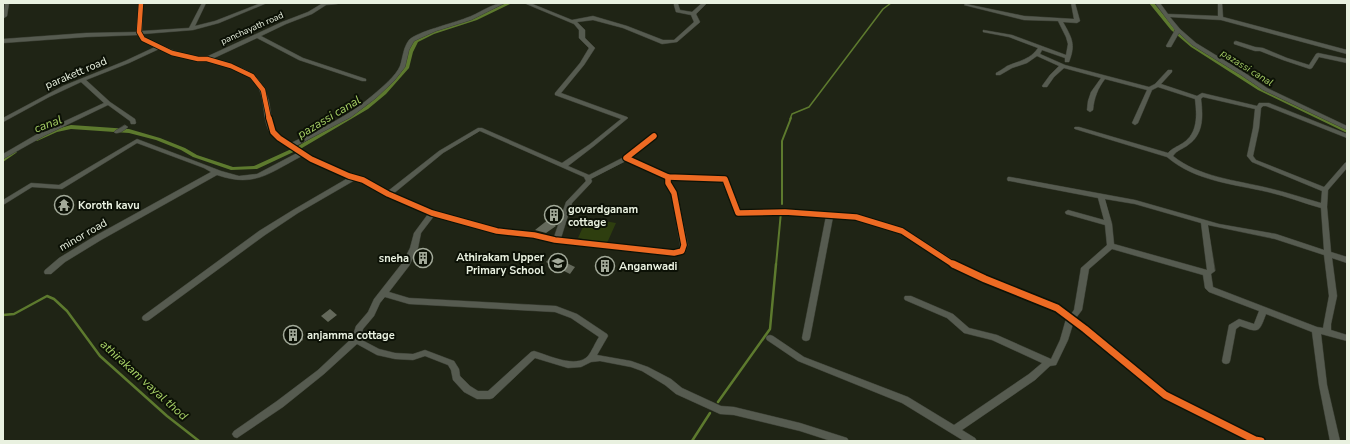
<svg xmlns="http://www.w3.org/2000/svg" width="1350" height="444" font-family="'Nunito Sans',sans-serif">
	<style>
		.green { fill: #2e3e0f }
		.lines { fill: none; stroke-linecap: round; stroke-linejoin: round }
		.stream-far2 { stroke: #5d7a2e; stroke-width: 1.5 }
		.stream-far1 { stroke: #5d7a2e; stroke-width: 2 }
		.stream { stroke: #5d7a2e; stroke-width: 2.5 }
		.canal { fill: #5d7a2e; fill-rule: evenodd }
		.building { fill: #64695b }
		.minor-casing { stroke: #3a3e33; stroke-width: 1 }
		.minor { fill: #565b50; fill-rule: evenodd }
		.cycleway-far2-casing { stroke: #0c1106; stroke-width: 6 }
		.cycleway-far1-casing { stroke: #0c1106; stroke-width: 8 }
		.cycleway-casing { stroke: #0c1106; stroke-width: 10 }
		.cycleway-far2 { stroke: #ed6a23; stroke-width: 4.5 }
		.cycleway-far1 { stroke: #ed6a23; stroke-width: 5.5 }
		.cycleway { stroke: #ed6a23; stroke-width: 7 }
		.labels { text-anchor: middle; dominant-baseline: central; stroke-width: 4; stroke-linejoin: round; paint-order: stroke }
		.far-street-label { font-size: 9px; fill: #e9f1e0; stroke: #0c1106 }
		.far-water-label { font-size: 10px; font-style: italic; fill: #a9d367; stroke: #0c1106 }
		.street-label { font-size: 11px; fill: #e9f1e0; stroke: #0c1106 }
		.poi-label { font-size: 11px; font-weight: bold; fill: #e9f1e0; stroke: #0c1106; text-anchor: start }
		.water-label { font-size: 12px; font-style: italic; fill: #a9d367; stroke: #0c1106 }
	</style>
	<rect width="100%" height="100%" fill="#1f2415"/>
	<path class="green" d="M587 218 616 223 607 243 578 238Z"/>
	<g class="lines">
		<path class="stream-far2" d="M790 119 792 114 809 107 883 9 891 3"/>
		<g class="stream-far1">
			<path d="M782 204V141L791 118"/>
			<path d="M776 265 781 212"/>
		</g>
		<g class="stream">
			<path d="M3 315 14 314 47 296 54 299 67 311 100 356 167 416 199 441"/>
			<path d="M718 402 770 329 776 264"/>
			<path d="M692 441 710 413"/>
		</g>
		<g class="canal">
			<path d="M506 3H512L477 20 434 34 418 42 413 52 409 68 386 94 368 109 302 148 257 169 231 170 193 157 181 150 156 140 129 133 71 129 57 132 37 141H33L32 140 53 130 71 125 129 129 160 138 185 148 197 155 233 167 254 166 298 146 364 107 382 92 404 67 407 52 414 40 430 32 473 18Z"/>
			<path d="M1149 3H1154L1175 28 1195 45 1262 88 1347 129V133L1258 90 1191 47 1171 30Z"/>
			<path d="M14 150 17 152 16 153 3 162V157Z"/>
		</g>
	</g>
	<g class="building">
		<path d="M554 209 561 212 560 216 552 223 556 226 546 233 535 230 549 219 545 217Z"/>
		<path d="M422 252 432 257 423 265 415 260Z"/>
		<path d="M552 256 575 267 570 274 546 262Z"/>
		<path d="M605 258 614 263 605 272 596 268Z"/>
		<path d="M330 309 337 315 328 322 321 316Z"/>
		<path d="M295 325 303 340 292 345 284 330Z"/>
	</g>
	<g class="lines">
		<g class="minor-casing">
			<g id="minor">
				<path d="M5 3H9L7 16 4 18 3 17Z"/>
				<path d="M139 3H143L142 31 189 28 202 3H206L195 26 215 21 261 3H267L219 23 193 30 143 34 145 38C165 47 184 57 206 57L282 22 308 12 323 3H339L337 4 326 5 312 14 286 24 261 36 303 58 366 79V81H362L299 60 257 38 212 59C223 62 247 68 255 76 262 83 267 93 269 102 271 112 271 124 277 132 280 137 286 140 291 143 320 129 349 116 373 95 381 88 396 76 400 66 403 57 403 48 409 40 416 32 454 23 466 18 479 14 491 3 505 3L471 20 436 31 414 41 409 50 405 67 394 81 376 98 351 117 296 146 313 158 336 167 351 174 365 178 388 191 439 151 478 128H482L562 163 590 144 621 119 555 95V93L580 63 589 48 579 38V30L574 24 524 3H530L572 20 593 16 627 26 663 40H674L694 22 691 15 676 12 674 5V4H678L680 10 692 12 702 3H707L696 14 700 22 699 23 677 42 662 44 623 28 593 20 577 22 585 30V38L595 48 584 65 561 93 627 117 628 118 594 146 568 166 589 175 624 157 652 135H656L657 136 656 137 631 158 669 175 727 177 741 211 785 210 830 212 858 215 905 229 961 265 1060 306 1071 314 1074 310 1081 268 1107 245 1105 225 1066 214 1065 212 1068 210 1104 220 1098 198 1010 181H1008L1007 179 1008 177H1010L1135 200 1219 224 1276 234 1324 250 1321 208C1303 203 1286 196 1268 192 1233 184 1195 181 1167 157L1075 129 1074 128 1075 127H1079L1168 153C1172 148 1177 147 1183 143 1198 133 1197 115 1195 99L1158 87 1152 90 1138 123 1135 125 1132 123 1147 90 1105 79C1098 88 1094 98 1093 110L1090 112 1087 110 1088 101 1091 92 1101 78 1064 68 1054 77 1047 87H1043L1042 86 1050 75 1059 66 1037 56 1027 63 1012 68 1000 75H996V73C1000 71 1004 68 1007 66 1019 61 1031 59 1038 48L1009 37 983 32V30L1012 35 1066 55 1068 44 1066 37 1058 21 1024 20 964 5 966 4 1024 16 1074 19 1071 3H1075L1080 21 1077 23 1063 22C1072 38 1076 44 1069 62H1065V58L1042 50 1040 54 1065 65 1149 87 1155 84 1168 70H1172V72L1161 84 1197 96 1202 93 1257 106 1259 103H1269L1347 134V138L1266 106H1263L1261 108 1259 128 1253 156 1256 160 1324 187 1345 163 1347 162V168L1328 190 1327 207 1331 252 1347 257V263L1332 258 1337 296 1331 324V330L1347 335V341L1321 334 1327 385 1340 441H1330L1319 385 1312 332 1266 314C1259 333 1259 333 1240 326L1236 329 1230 361 1229 363 1226 364 1223 363 1222 361 1229 325 1239 319 1254 324 1259 311 1209 292 1205 288 1203 275 1112 249 1089 269 1082 310 1076 318 1168 392 1256 436 1264 438 1266 441H1248L1162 398 1073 324 1068 340 1056 365 1050 366 1035 380 962 430 975 438 977 441H964L902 403 798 361 767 340 766 338 767 336 770 335 773 336 804 357 908 397 954 425 1029 374 1042 363 992 340 964 333 947 318 905 300 904 298 905 296H911L953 314 969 328 997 335 1051 359 1060 340 1066 319 1054 310 955 269 899 233 856 219 833 217 810 338 809 340 806 341 803 340 802 338 826 216 785 214 738 215 735 213 722 181 671 179V183L677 193 688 245 685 253 674 256 555 243 534 238 497 233 468 226 434 216 421 233 418 248 409 266 389 292 409 298 556 306 577 314 607 334 608 336 597 355 631 361 648 367 671 379 682 388 721 406 734 407 800 423 844 437 847 438 849 441H831L800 431 734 415 720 414 676 394 665 385 642 371 631 367 600 361 591 362 581 367 568 368 535 358 493 398 490 399H477L464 392 453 380 451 370 448 365 425 356 413 360 395 359 377 355 357 344 324 374 283 407 237 438 234 437 232 434 234 431 277 401 318 370 352 338 356 326 368 312 374 299 403 262 410 248 414 233 428 214 386 196 361 182 355 180 298 213 265 235 149 320 146 321 143 320 142 318 143 316 259 231 293 210 348 178 332 169 309 160 302 156C269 173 255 188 217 175L101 240 65 262 51 274H45L44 272 45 270 59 258 95 236 211 172 204 168 137 143 62 189 32 187 3 205V200L31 183 59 185 137 139 208 166 221 171 239 176 257 174 297 153C289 147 276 142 270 133 260 116 268 90 249 77 246 75 242 73 238 71 228 67 217 62 206 61 188 59 175 57 159 49L129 63 86 80 110 102 135 119 136 123 135 124H131L130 121 108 105 44 136 3 159V154L39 133 104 103 81 82 49 97 5 121 3 122V118L63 86 125 61 155 47 141 40 138 35 86 37 3 43V39L86 33 136 32ZM1203 97 1255 109 1253 128 1247 156 1252 162 1322 191 1321 203C1303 198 1286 192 1268 188 1235 180 1199 177 1173 156 1177 150 1183 149 1188 145 1204 134 1203 116 1201 99ZM480 131 584 177 586 181 566 202 554 237 534 232 497 229 469 222 434 211 393 194 443 153ZM626 161 665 178V183L671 193 680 245 679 249 674 250 561 238 572 203 591 183 592 181 591 179ZM1105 199 1135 204 1201 223 1207 270 1114 244 1112 224ZM1208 225 1275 239 1324 255 1329 296 1323 328 1317 327 1213 287 1211 274 1215 271ZM385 297 409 304 555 312 571 318 599 337C595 343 592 351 588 356 576 369 548 355 534 351L531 352 488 391H478L470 386 460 376 459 369 454 361 425 350 413 354 395 353 379 349 360 339 363 329 374 316 380 303Z"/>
				<path d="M1155 3H1160L1168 14 1218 16V3H1222L1223 17 1347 50V54L1221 20 1170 17 1180 29 1196 43 1245 73 1267 88 1347 126V130L1263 90 1241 75 1192 45 1179 33 1171 47H1167L1166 46 1175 30Z"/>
				<path d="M1236 41 1255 47 1263 48 1287 58 1309 65 1316 54 1318 53 1347 59V63L1319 57 1312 68 1310 69 1283 60 1260 51H1255L1234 44V42Z"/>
				<path d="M125 125 128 127C125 130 119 134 115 133L114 132 115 131Z"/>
			</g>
		</g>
		<use href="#minor" class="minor"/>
		<g class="cycleway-far2-casing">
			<path id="cycleway-far2" d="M141 3 139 32 143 39 172 53 198 59H207L231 66 252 76 263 90 269 119"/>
		</g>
		<g class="cycleway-far1-casing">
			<g id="cycleway-far1">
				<path d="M269 118 273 132 279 138 311 159 349 176 363 180 388 194 432 213 497 231 534 235 555 240 674 253 682 251 684 245 674 193 668 183V177"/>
				<path d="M654 136 626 158 668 177 725 179 738 213 785 212 856 217 902 231 954 265"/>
			</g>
		</g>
		<g class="cycleway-casing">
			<path id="cycleway" d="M953 264 985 279 1057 308 1085 329 1165 395 1255 440 1261 441"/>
		</g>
		<use href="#cycleway-far2" class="cycleway-far2"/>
		<use href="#cycleway-far1" class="cycleway-far1"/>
		<use href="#cycleway" class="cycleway"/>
	</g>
	<defs>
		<g id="temple-ring" transform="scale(1)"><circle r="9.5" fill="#0c1106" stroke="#a2a999" stroke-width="1.5"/><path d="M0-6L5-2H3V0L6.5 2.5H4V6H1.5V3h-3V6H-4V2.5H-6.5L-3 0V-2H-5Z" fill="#a2a999"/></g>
		<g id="building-ring" transform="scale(1)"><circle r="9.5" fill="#0c1106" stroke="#a2a999" stroke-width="1.5"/><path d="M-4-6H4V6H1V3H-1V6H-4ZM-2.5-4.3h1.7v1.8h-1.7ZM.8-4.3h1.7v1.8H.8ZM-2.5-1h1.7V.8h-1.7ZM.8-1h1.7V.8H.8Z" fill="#a2a999"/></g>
		<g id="school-ring" transform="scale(1)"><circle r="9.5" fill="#0c1106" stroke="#a2a999" stroke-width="1.5"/><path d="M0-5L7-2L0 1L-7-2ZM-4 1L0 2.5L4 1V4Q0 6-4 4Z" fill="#a2a999"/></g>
	</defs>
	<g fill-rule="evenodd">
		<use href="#temple-ring" x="64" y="205"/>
		<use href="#building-ring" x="554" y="215"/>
		<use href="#building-ring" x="423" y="258"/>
		<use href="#school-ring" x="558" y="263"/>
		<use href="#building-ring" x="605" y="266"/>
		<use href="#building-ring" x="293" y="335"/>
	</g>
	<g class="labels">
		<g class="far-street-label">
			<text transform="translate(252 28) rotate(-24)">panchayath road</text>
		</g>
		<g class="far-water-label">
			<text transform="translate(1247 68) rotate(32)">pazassi canal</text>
		</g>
		<g class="street-label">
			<text transform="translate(76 73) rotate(-23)">parakett road</text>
			<text transform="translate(83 235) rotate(-30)">minor road</text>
		</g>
		<g class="poi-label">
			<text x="78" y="205">Koroth kavu</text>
			<text x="568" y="209">govardganam<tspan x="568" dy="13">cottage</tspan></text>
			<text x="544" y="257" text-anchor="end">Athirakam Upper<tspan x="544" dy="13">Primary School</tspan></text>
			<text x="409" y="258" text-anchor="end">sneha</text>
			<text x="619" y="266">Anganwadi</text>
			<text x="307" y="335">anjamma cottage</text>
		</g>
		<g class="water-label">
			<text transform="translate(329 117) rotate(-31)">pazassi canal</text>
			<text transform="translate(48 124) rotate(-20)">canal</text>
			<text transform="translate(144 380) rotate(42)">athirakam vayal thod</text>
		</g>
	</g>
	<rect width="1350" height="444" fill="none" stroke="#e9f1e0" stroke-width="8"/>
</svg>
